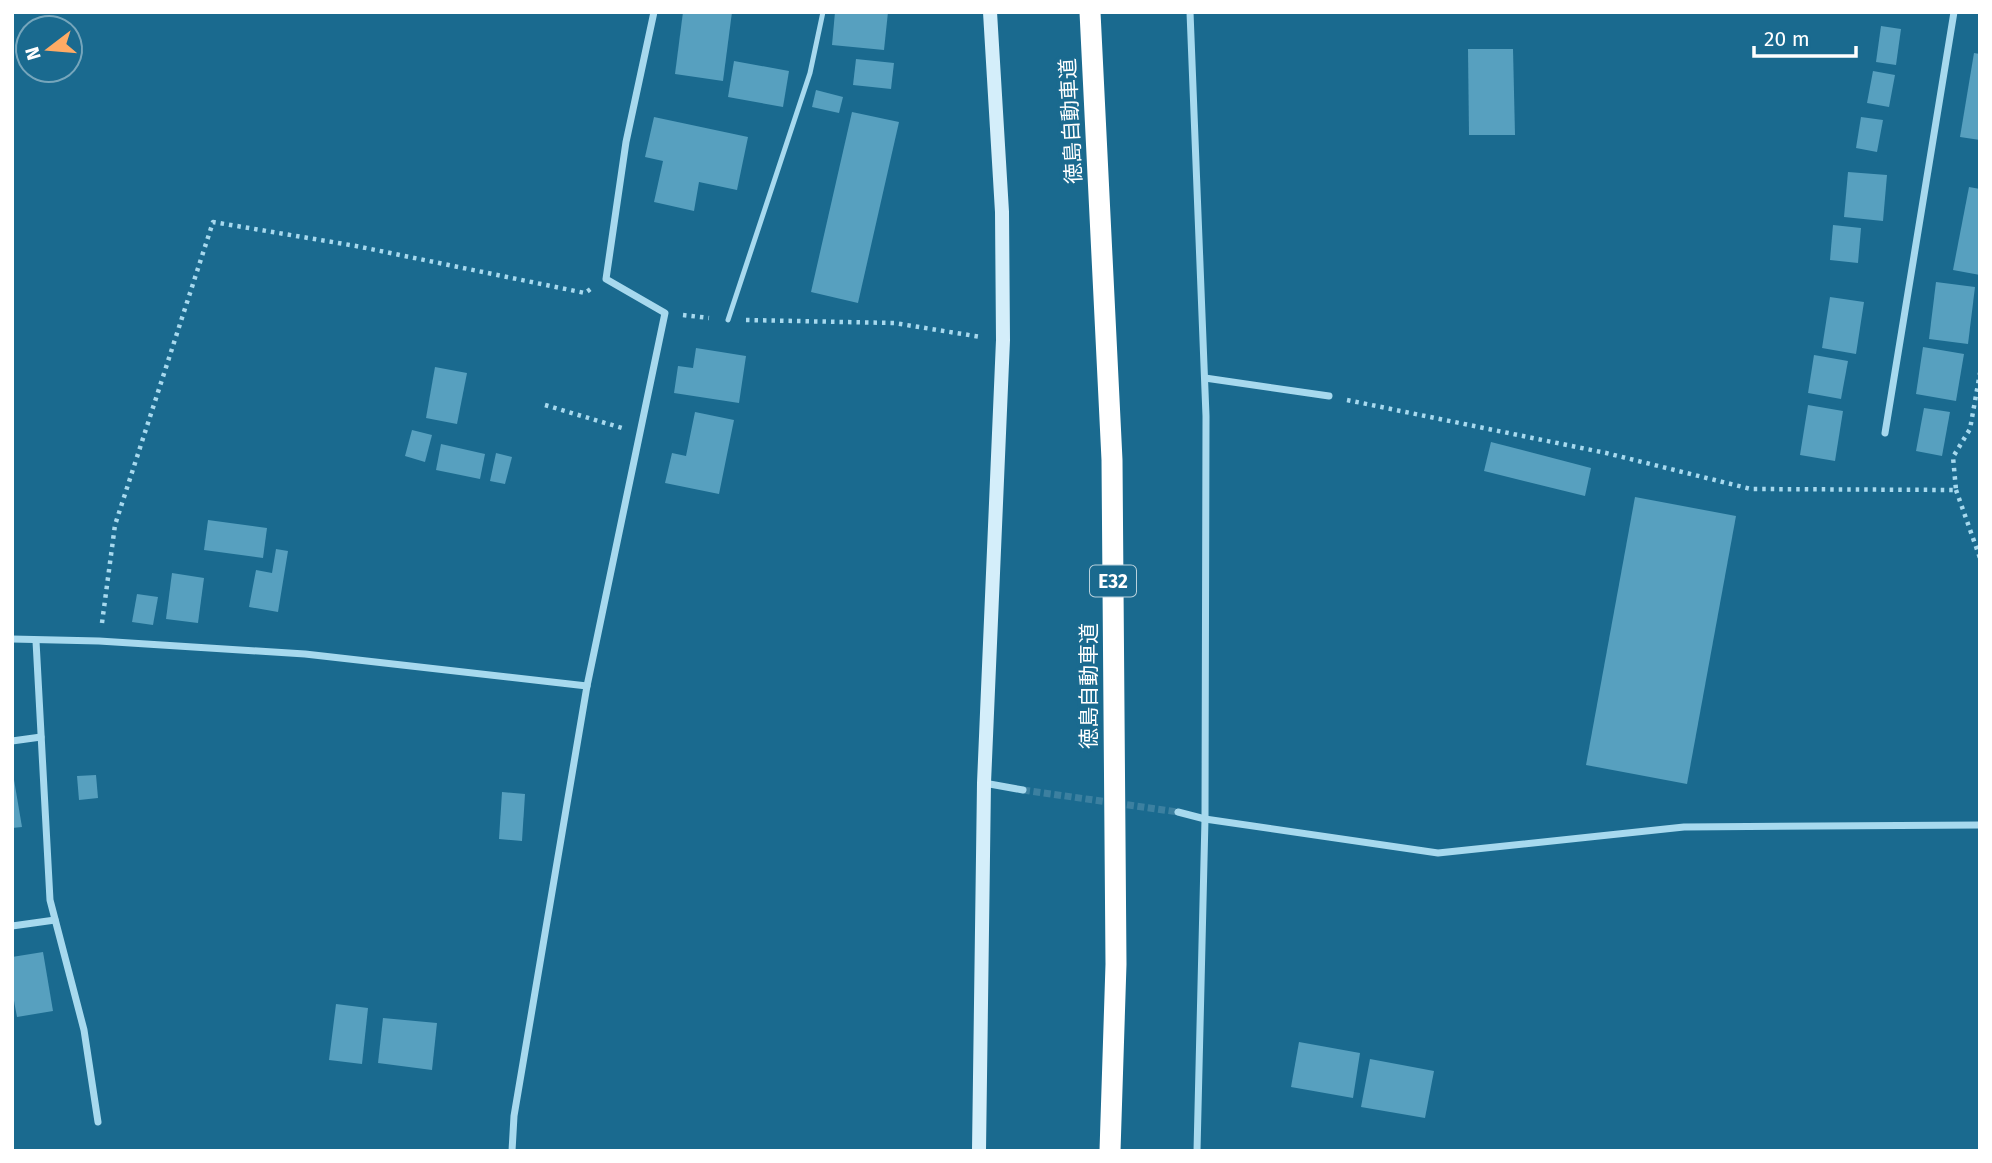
<svg xmlns="http://www.w3.org/2000/svg" width="1992" height="1163" font-family="'Fira Sans','Noto Sans JP',sans-serif">
	<style>
		.building { fill: #57a0bf }
		.lines { fill: none; stroke-linecap: round; stroke-linejoin: round }
		.street-tunnel { stroke: #3c80a0; stroke-width: 7; stroke-dasharray: 7 3.5; stroke-linecap: butt }
		.path { stroke: #a7d9ee; stroke-width: 4.5; stroke-dasharray: 3.5 5; stroke-linecap: butt }
		.lane { stroke: #a7d9ee; stroke-width: 5 }
		.street { stroke: #a7d9ee; stroke-width: 7 }
		.secondary { stroke: #d4eefa; stroke-width: 14 }
		.highway { stroke: #fff; stroke-width: 21 }
		.labels { text-anchor: middle; dominant-baseline: central; stroke-width: 7; stroke-linejoin: round; paint-order: stroke }
		.shield { fill: #1a6a8f; stroke: #bad2dd; stroke-width: 2 }
		.shield-label { font-size: 19px; font-weight: bold; fill: #fff }
		.street-label { font-size: 21px; fill: #fff; stroke: #1a6a8f }
	</style>
	<rect width="100%" height="100%" fill="#1a6a8f"/>
	<g class="building">
		<path d="M683 12H732L723 81 675 74Z"/>
		<path d="M835 12H888L884 50 832 45Z"/>
		<path d="M1881 26 1901 29 1896 65 1876 62Z"/>
		<path d="M1468 49H1513L1515 135H1469Z"/>
		<path d="M1974 53 1980 54V140L1960 137Z"/>
		<path d="M856 59 894 63 891 89 853 85Z"/>
		<path d="M734 61 789 71 783 107 728 97Z"/>
		<path d="M1873 71 1895 75 1889 107 1867 103Z"/>
		<path d="M816 90 843 97 839 113 812 107Z"/>
		<path d="M852 112 899 122 858 303 811 292Z"/>
		<path d="M654 117 748 137 737 190 699 182 694 211 654 202 663 161 645 157Z"/>
		<path d="M1861 117 1883 120 1877 152 1856 148Z"/>
		<path d="M1848 172 1887 175 1883 221 1844 217Z"/>
		<path d="M1969 187 1980 189V275L1953 270Z"/>
		<path d="M1833 225 1861 228 1858 263 1830 260Z"/>
		<path d="M1936 282 1975 287 1968 344 1929 339Z"/>
		<path d="M1830 297 1864 302 1856 354 1822 348Z"/>
		<path d="M1923 347 1964 354 1956 401 1916 394Z"/>
		<path d="M696 348 746 356 739 403 674 393 678 366 693 368Z"/>
		<path d="M1814 355 1848 361 1841 399 1808 393Z"/>
		<path d="M435 367 467 373 457 424 426 418Z"/>
		<path d="M1808 405 1843 411 1835 461 1800 455Z"/>
		<path d="M1924 408 1950 412 1942 456 1916 451Z"/>
		<path d="M695 412 734 420 719 494 665 483 672 453 686 456Z"/>
		<path d="M412 430 432 435 425 462 405 456Z"/>
		<path d="M1491 442 1591 468 1585 496 1484 471Z"/>
		<path d="M441 444 485 454 480 479 436 470Z"/>
		<path d="M496 453 512 457 505 484 490 481Z"/>
		<path d="M1635 497 1736 516 1687 784 1586 765Z"/>
		<path d="M208 520 267 528 263 558 204 550Z"/>
		<path d="M276 549 288 551 278 612 249 607 256 570 272 573Z"/>
		<path d="M172 573 204 578 198 623 166 619Z"/>
		<path d="M137 594 158 597 153 625 132 622Z"/>
		<path d="M12 768 22 827 12 828Z"/>
		<path d="M96 775 98 798 79 800 77 776Z"/>
		<path d="M502 792 525 794 522 841 499 839Z"/>
		<path d="M43 952 53 1011 17 1017 12 990V957Z"/>
		<path d="M336 1004 368 1008 362 1064 329 1060Z"/>
		<path d="M383 1018 437 1023 432 1070 378 1063Z"/>
		<path d="M1299 1042 1360 1053 1353 1098 1291 1087Z"/>
		<path d="M1370 1059 1434 1071 1425 1118 1361 1107Z"/>
	</g>
	<g class="lines">
		<path class="street-tunnel" d="M1023 790 1178 812"/>
		<g class="path">
			<path d="M683 315 709 318"/>
			<path d="M746 320 894 323 981 337"/>
			<path d="M1347 400 1606 453 1751 489 1956 490 1953 457 1970 429 1980 373"/>
			<path d="M545 405 622 428"/>
			<path d="M1956 490 1980 558"/>
			<path d="M102 623 115 525 213 222 356 246 585 293 592 288"/>
		</g>
		<path class="lane" d="M728 320 810 73 823 12"/>
		<g class="street">
			<path d="M1190 12 1206 416 1205 819 1197 1151"/>
			<path d="M1205 378 1329 396"/>
			<path d="M1885 433 1954 12"/>
			<path d="M12 639 99 641 305 654 587 686"/>
			<path d="M36 641 50 900 84 1030 98 1122"/>
			<path d="M12 741 41 737"/>
			<path d="M984 783 1023 790"/>
			<path d="M1178 812 1205 819 1438 853 1684 827 1980 825"/>
			<path d="M12 926 55 920"/>
			<path d="M512 1151 514 1116 587 686 665 313 606 279 626 142 654 12"/>
		</g>
		<path class="secondary" d="M979 1151 984 783 1003 340 1002 212 990 12"/>
		<path class="highway" d="M1090 12 1112 460 1116 964 1110 1151"/>
	</g>
	<g class="labels">
		<rect class="shield" x="1090" y="565.5" width="46" height="31" rx="5"/>
		<g class="shield-label">
			<text x="1113" y="581">E32</text>
		</g>
		<g class="street-label">
			<text transform="translate(1071 121) rotate(-93)">徳島自動車道</text>
			<text transform="translate(1089 686) rotate(-90)">徳島自動車道</text>
		</g>
	</g>
	<rect width="1992" height="1163" fill="none" stroke="#ffffff" stroke-width="28"/>
	<g transform="translate(49 49) rotate(254)"><circle r="33" fill="#1a6a8f" stroke="#76a6bc" stroke-width="2"/>
	<path d="M0-5L12 26L0 18L-12 26Z" fill="#ffab65"/>
	<text y="-10" font-size="19" font-weight="bold" text-anchor="middle" fill="#ffffff">N</text>
	</g>
	<path d="M1754 46v10h102v-10" fill="none" stroke="#ffffff" stroke-width="3.5"/>
	<text x="1764" y="46" font-size="21" fill="#ffffff" stroke="#1a6a8f" stroke-width="5" paint-order="stroke">20 m</text>
</svg>
